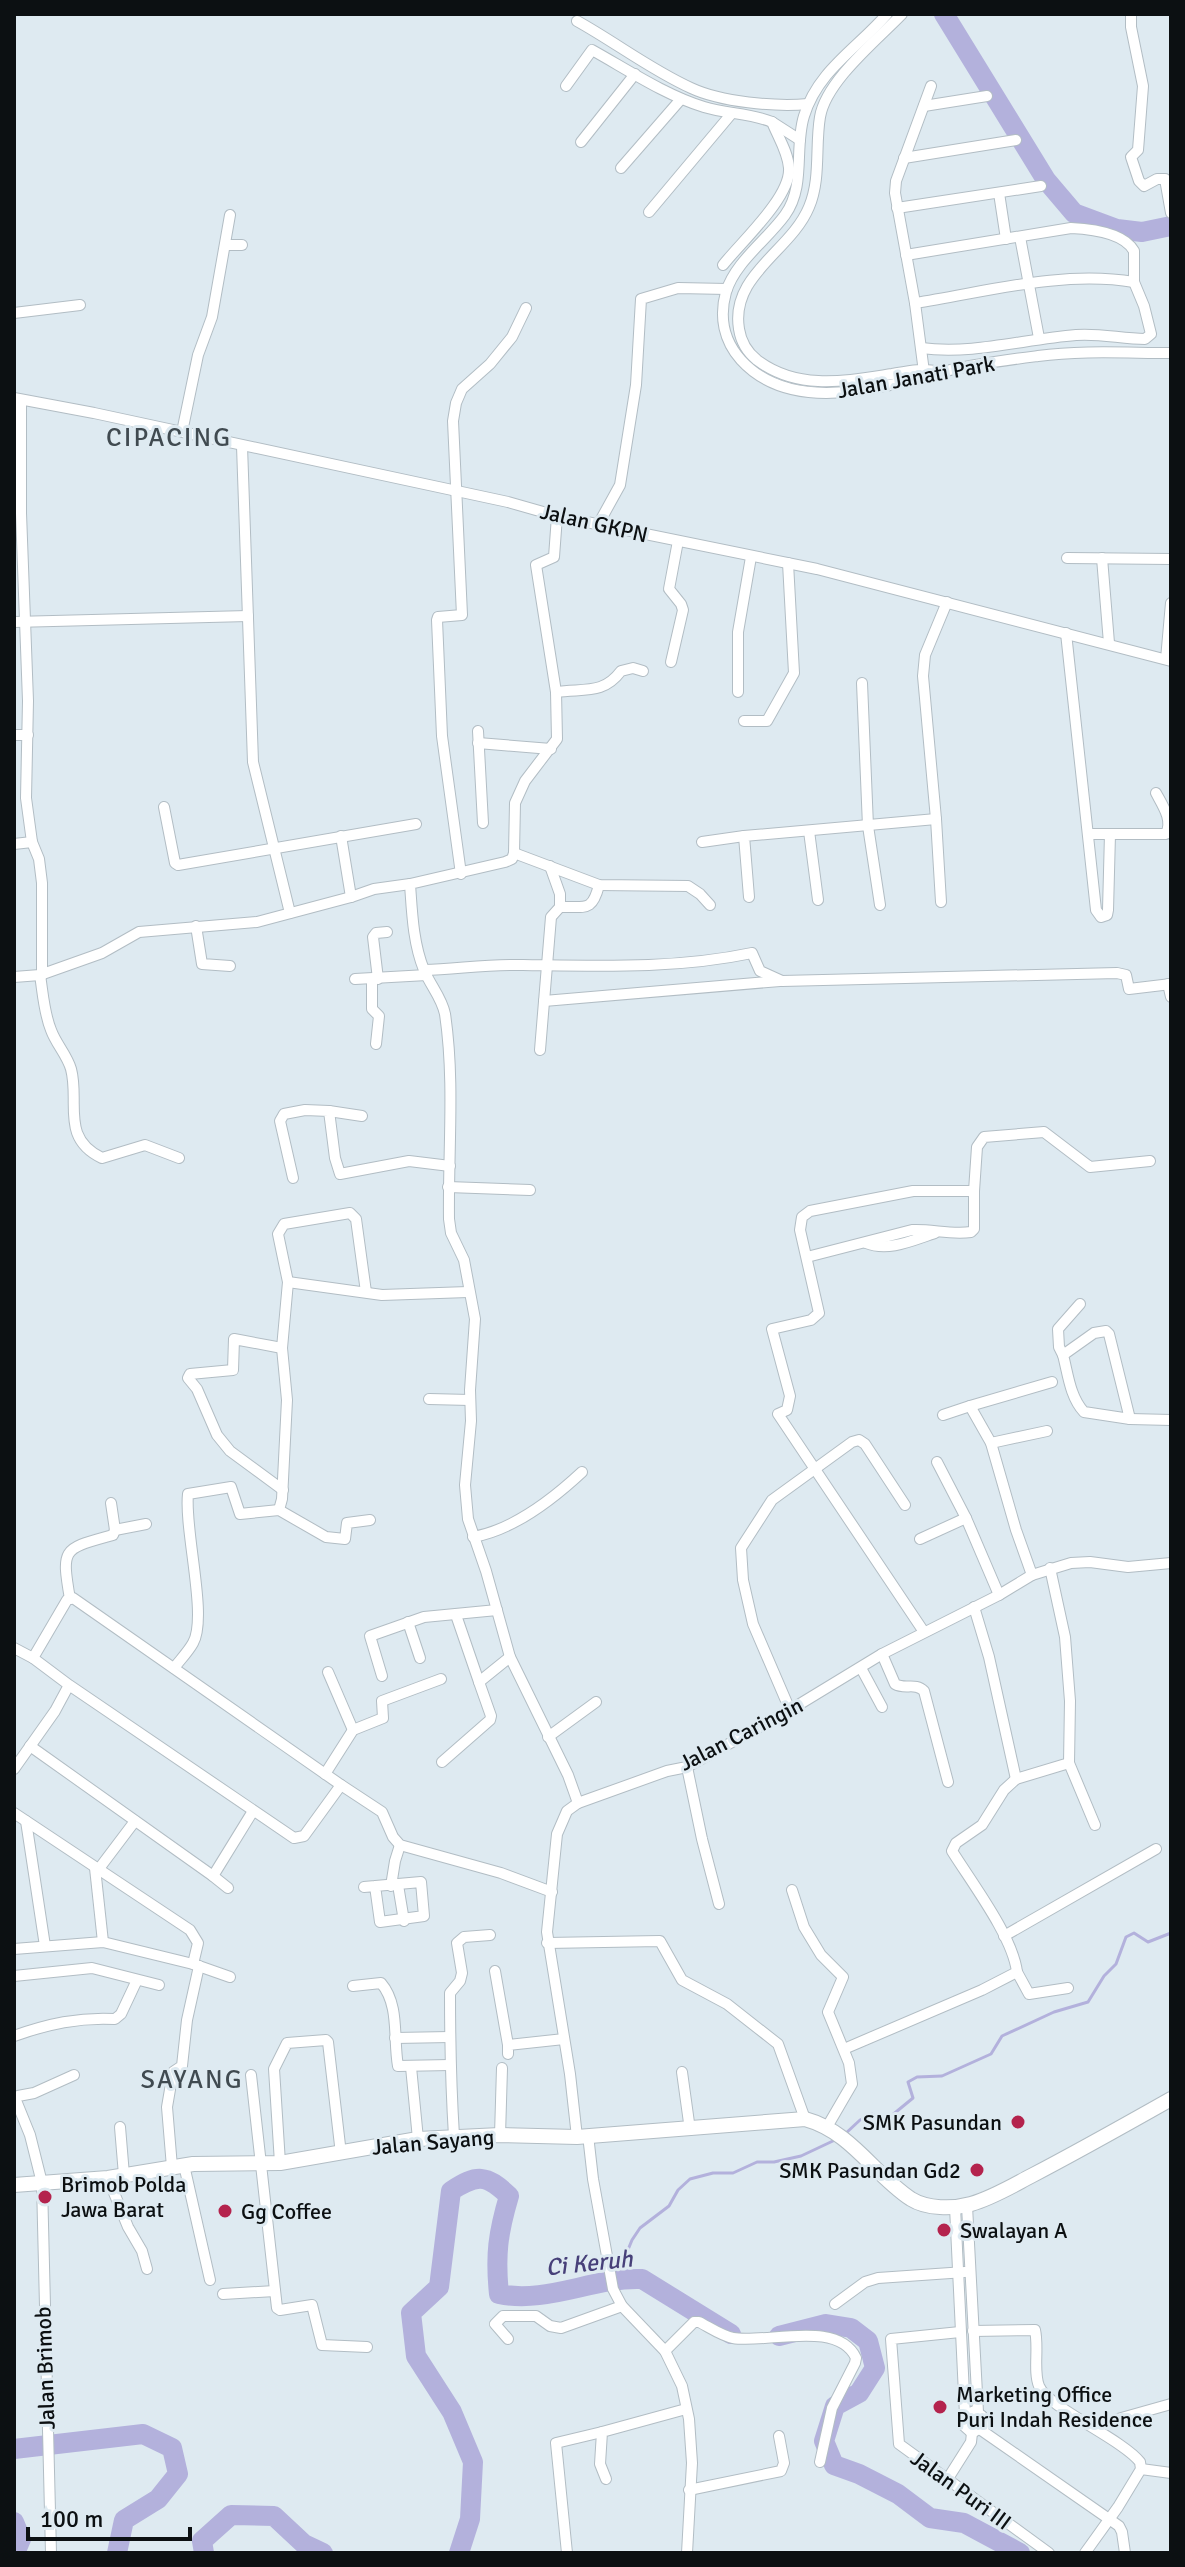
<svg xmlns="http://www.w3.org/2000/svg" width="1185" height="2567" font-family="Signika,sans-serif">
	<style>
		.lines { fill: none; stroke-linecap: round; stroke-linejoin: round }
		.stream { stroke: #b3b1dc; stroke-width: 3 }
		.river { stroke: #b3b1dc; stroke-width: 20 }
		.street-casing { stroke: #b2bdc4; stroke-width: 12 }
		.secondary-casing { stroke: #b2bdc4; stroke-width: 16 }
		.street { stroke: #fff; stroke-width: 10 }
		.secondary { stroke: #fff; stroke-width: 14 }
		.poi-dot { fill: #b4234d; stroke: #deeaf1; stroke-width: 3 }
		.labels { text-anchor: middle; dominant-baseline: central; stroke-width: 6; stroke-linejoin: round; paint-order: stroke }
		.street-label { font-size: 22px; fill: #0c1012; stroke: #deeaf1 }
		.poi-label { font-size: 22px; fill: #0c1012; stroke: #deeaf1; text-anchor: start }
		.water-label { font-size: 24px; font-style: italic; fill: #474079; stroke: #deeaf1 }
		.quarter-label { font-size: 26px; letter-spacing: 2px; fill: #404a50; stroke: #deeaf1 }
	</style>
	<rect width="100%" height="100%" fill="#deeaf1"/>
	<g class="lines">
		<g class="stream">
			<path d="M845 2134 860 2120 872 2114 885 2121 913 2098 908 2082 917 2077 942 2076 991 2054 1002 2036 1054 2012 1088 2002 1104 1976 1116 1964 1126 1937 1134 1933 1148 1942 1171 1933"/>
			<path d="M624 2279 625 2257 632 2240 640 2228 669 2206 678 2190 690 2179 713 2173H733L757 2162H774L801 2156 835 2140"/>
		</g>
		<g class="river">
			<path d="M944 14 1046 180 1074 213 1117 229 1142 232 1171 226"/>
			<path d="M779 2336 826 2324 851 2328 868 2341 875 2368 859 2393 835 2406 824 2441 834 2465 859 2474 898 2494 930 2518 964 2523 1020 2553"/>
			<path d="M14 2449 143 2434 172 2448 178 2474 158 2499 124 2520 117 2553"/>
			<path d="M14 2522 21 2539 15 2553"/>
			<path d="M204 2553 202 2541 231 2515 274 2516 304 2544 323 2553"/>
			<path d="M459 2553 470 2519 473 2462 452 2412 416 2356 411 2313 439 2287 451 2191C477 2174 486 2174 509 2196 498 2233 495 2255 499 2294 547 2304 593 2277 642 2279L731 2334"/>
		</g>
		<g class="street-casing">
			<g id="street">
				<path d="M887 14C858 48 818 70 804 116 794 148 806 186 785 215 767 240 735 262 726 292 719 317 724 341 741 360 791 415 880 388 942 372 973 364 1006 360 1038 356 1082 350 1127 353 1171 353"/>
				<path d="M902 14C877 40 826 81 820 117 815 146 821 179 809 207 791 251 730 275 739 329 741 342 747 352 757 360 798 391 846 381 892 374 909 371 922 368 940 372"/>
				<path d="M1131 14V27L1143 86 1138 150 1131 157 1139 181 1144 186 1157 179H1165L1171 213"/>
				<path d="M577 21C615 42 651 70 691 88 721 102 775 107 808 104"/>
				<path d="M566 86 592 50C628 70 665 95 704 107 727 114 750 113 772 122 778 137 788 152 789 168 791 197 741 242 723 265"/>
				<path d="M924 106 987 96"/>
				<path d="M772 122 800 140"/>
				<path d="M581 142 635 74"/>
				<path d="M904 158 1016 140"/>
				<path d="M621 168 681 99"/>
				<path d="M999 193 1006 239"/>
				<path d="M897 208 1041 186"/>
				<path d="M649 212 732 113"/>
				<path d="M1020 237 1039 338"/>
				<path d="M225 245H242"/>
				<path d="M906 255 1071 228C1091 229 1124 233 1134 251V282L1144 306 1151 334 1145 339C1122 339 1100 333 1076 335 1024 339 973 355 921 348"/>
				<path d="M915 303C986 292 1062 270 1134 282"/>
				<path d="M14 313 80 305"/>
				<path d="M924 372 915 303 895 193 896 181 931 86"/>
				<path d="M14 398 94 413 508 502 557 516 817 569 1171 661"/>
				<path d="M21 400V513L28 701 26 798 32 842 39 859 42 883V975"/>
				<path d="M182 432 198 355 212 317 230 215"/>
				<path d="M242 446 253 762 290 913"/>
				<path d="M557 516 554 557 536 565 556 692 557 739 525 781 515 803 514 853 512 859 505 862 410 884C412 912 413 943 424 970 430 985 442 998 445 1014 455 1081 448 1151 449 1219L451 1233 464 1260 475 1319 470 1390 471 1421 465 1485 468 1519 486 1571 510 1657 568 1775 578 1803"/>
				<path d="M599 523 620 485 636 385 641 299 678 288 727 289"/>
				<path d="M1067 558 1171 559"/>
				<path d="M1102 558 1109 643"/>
				<path d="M14 622 248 616"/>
				<path d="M1066 633 1096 910 1101 917 1107 915 1108 910 1110 834"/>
				<path d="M1166 659 1171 603"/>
				<path d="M671 662 683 610 681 604 669 589 678 541"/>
				<path d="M862 683 868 826 880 905"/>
				<path d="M556 692C584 688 603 695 621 671L633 668 643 671"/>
				<path d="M738 692V632L751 557"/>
				<path d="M744 721H767L794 673 788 563"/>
				<path d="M478 731 483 823"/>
				<path d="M14 735H28"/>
				<path d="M478 743 551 749"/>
				<path d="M164 807 175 863 178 865 416 824"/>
				<path d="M809 831 818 900"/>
				<path d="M1088 834H1166C1173 820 1163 806 1156 793"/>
				<path d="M341 836 351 897"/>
				<path d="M702 842 744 836"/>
				<path d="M14 844 32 842"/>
				<path d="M514 853 599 885 688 886 700 894 710 905"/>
				<path d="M550 866 560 894V907"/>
				<path d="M461 874 442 736 437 620 438 617 462 615 453 421 456 403 462 389 490 364 512 337 526 308"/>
				<path d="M749 897 744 836 936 819"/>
				<path d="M941 902 936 819 923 676 925 655 947 602"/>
				<path d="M196 926 202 964 230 966"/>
				<path d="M424 970C457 969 490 964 523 965 600 966 676 969 752 953L760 971 782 981 1117 973 1126 975 1129 989 1171 984"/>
				<path d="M40 975C43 994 44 1013 51 1030 56 1044 67 1055 71 1069 80 1102 60 1138 102 1158L145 1145 179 1158"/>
				<path d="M14 977 40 975 102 953 139 932 257 922 351 897 374 889 410 884"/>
				<path d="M355 979 427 975"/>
				<path d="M372 979V1009L379 1016 376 1044"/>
				<path d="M378 979 373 937 376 933 387 932"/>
				<path d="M1168 984 1171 997"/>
				<path d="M544 1001 780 981"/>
				<path d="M540 1050 551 917 560 907C585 906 592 913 599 885"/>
				<path d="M329 1111 362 1116"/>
				<path d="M293 1178 280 1121 284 1114 305 1110 329 1111 335 1158 340 1174 409 1161 450 1166"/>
				<path d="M448 1187 530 1190"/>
				<path d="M866 1243C889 1252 913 1240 935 1233"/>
				<path d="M807 1257 912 1230C932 1229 951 1235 971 1232L974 1229V1191"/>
				<path d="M288 1282 382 1295 468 1292"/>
				<path d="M1106 1331 1109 1334 1130 1419 1084 1412C1070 1397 1068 1374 1063 1355L1094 1333Z"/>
				<path d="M282 1348 234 1339 233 1370 190 1374 188 1378 197 1389 217 1435 230 1451 283 1490"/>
				<path d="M1063 1355 1059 1347 1058 1329 1080 1304"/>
				<path d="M429 1399 470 1400"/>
				<path d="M943 1415 970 1406"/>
				<path d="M1130 1419 1171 1420"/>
				<path d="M991 1443 1047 1431"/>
				<path d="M937 1462 966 1518"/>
				<path d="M111 1503 115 1530 146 1524"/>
				<path d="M279 1510 282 1499 287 1400 282 1348 288 1282 278 1234 284 1224 350 1213 356 1219 366 1292"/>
				<path d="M473 1537C513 1530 553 1499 582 1472"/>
				<path d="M920 1539 966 1518 999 1595"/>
				<path d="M1032 1575 1016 1530 991 1443 970 1406 1052 1382"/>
				<path d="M70 1599C61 1547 63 1549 113 1535L115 1530"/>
				<path d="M974 1607 989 1657 1016 1779"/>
				<path d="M456 1615 479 1682"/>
				<path d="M408 1622 420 1658"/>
				<path d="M924 1632 778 1414 787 1410 790 1396 772 1329 811 1320 819 1313 800 1230 802 1217 810 1211 913 1191H974L977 1147 984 1137 1044 1132 1090 1167 1150 1161"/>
				<path d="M14 1648 33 1658"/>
				<path d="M882 1654 895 1684C905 1690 915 1682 924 1691L948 1782"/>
				<path d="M174 1668C180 1660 188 1652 193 1643 208 1617 184 1530 188 1494L231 1487 240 1514 279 1510 326 1537 345 1539 347 1523 370 1520"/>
				<path d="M861 1668 882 1707"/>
				<path d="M328 1672 353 1730"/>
				<path d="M382 1676 370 1636 424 1617 497 1610"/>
				<path d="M790 1710 753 1624 743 1580 741 1548 772 1500 852 1442 859 1440 865 1444 905 1505"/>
				<path d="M548 1737 596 1702"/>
				<path d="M30 1746 213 1876 253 1811"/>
				<path d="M442 1762 490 1720 491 1716 479 1682 510 1657"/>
				<path d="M1069 1763 1095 1825"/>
				<path d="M687 1767 702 1839 719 1904"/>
				<path d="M14 1769 55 1711 69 1685 294 1838 304 1836 341 1785 73 1598 67 1600 33 1658 69 1685"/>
				<path d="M325 1774 353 1730 383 1718 382 1701 441 1679"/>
				<path d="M341 1785 382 1812 393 1837 400 1845 501 1873 552 1892"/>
				<path d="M14 1813 190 1930 198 1943 193 1964"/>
				<path d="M26 1821 45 1946"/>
				<path d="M95 1868 103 1942"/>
				<path d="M98 1870 135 1821"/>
				<path d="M213 1876 228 1888"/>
				<path d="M398 1885 404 1921"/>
				<path d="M391 1886 395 1861 400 1845"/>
				<path d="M364 1887 421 1882 424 1916 380 1922 375 1886"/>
				<path d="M792 1890 804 1927 821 1955 843 1977 828 2012 849 2063 852 2084 827 2127"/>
				<path d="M1004 1936 1156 1849"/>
				<path d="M547 1943 660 1941 682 1980 727 2004 778 2044 805 2119"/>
				<path d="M14 1949 103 1942 193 1964 230 1977"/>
				<path d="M495 1971 508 2045"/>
				<path d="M1017 1972 1029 1994 1068 1988"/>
				<path d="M14 1976 92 1968 159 1985"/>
				<path d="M353 1986 381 1983C400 2005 393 2039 398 2066L450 2065"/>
				<path d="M14 2036C48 2024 79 2017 115 2019L121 2014 137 1980"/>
				<path d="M395 2038 450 2037"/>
				<path d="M844 2049 982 1990 1017 1972C1013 1937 972 1883 952 1851L956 1843 982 1825 1004 1790 1016 1779 1069 1763 1070 1701 1065 1637 1050 1568"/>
				<path d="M508 2054V2045L564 2039"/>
				<path d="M411 2067 418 2139"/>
				<path d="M682 2072 690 2130"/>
				<path d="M251 2075 277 2308 280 2310 312 2305 322 2345 367 2347"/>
				<path d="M18 2096 34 2093 74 2075"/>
				<path d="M17 2103 30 2135 42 2183 51 2553"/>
				<path d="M120 2127 124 2175"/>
				<path d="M500 2135 502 2068"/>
				<path d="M588 2135 593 2179 613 2289 622 2306 665 2351 682 2386 689 2419 692 2463 687 2553"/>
				<path d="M454 2136C451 2088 450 2040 450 1993L460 1981 462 1973 457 1943 464 1937 490 1935"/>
				<path d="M577 2137 570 2074 547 1932 557 1834 567 1811 578 1803 667 1771 687 1767 790 1710 882 1654 999 1595 1032 1575 1071 1563 1090 1562 1128 1567 1171 1563"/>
				<path d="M280 2163 274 2069 287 2043 326 2040 328 2042 341 2154"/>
				<path d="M184 2165 210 2280"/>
				<path d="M172 2167 167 2107 173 2072 182 2066 187 2020 199 1966"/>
				<path d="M108 2178 128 2227 142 2251 147 2269"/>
				<path d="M967 2206 978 2412"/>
				<path d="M955 2207 965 2415 962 2424 972 2433 984 2426 982 2416 975 2411 965 2415"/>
				<path d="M223 2294 275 2291"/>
				<path d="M835 2304 865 2282 878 2278 965 2272"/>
				<path d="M973 2331 1035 2330C1039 2347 1033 2372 1039 2386 1047 2407 1122 2439 1140 2462L1141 2469 1118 2507 1085 2553"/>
				<path d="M960 2332 891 2339 899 2444 1049 2553"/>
				<path d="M508 2339 495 2324 503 2316H536L550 2326 561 2328 622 2306"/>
				<path d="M665 2351 694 2322H699C709 2327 722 2336 733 2338 766 2344 838 2319 856 2358L855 2363 832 2408 820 2462"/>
				<path d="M1093 2426 1171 2404"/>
				<path d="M981 2430 1119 2526 1122 2532 1125 2553"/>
				<path d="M1141 2469 1171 2473"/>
				<path d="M606 2479 600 2464 602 2432 686 2409"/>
				<path d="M947 2480 971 2442 972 2433"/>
				<path d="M689 2490 781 2471 784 2463 779 2436"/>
				<path d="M567 2553 556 2443 602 2432"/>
			</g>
		</g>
		<g class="secondary-casing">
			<path id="secondary" d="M14 2185 108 2178 193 2164 280 2163 418 2139 500 2135 577 2137 805 2119C852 2132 873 2174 911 2199 927 2209 953 2209 971 2204 992 2198 1012 2186 1031 2176 1079 2151 1125 2125 1171 2099"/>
		</g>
		<use href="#street" class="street"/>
		<use href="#secondary" class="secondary"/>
	</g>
	<g class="poi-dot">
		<circle cx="1018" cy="2122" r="8"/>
		<circle cx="977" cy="2170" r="8"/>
		<circle cx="45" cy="2197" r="8"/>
		<circle cx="225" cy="2211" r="8"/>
		<circle cx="944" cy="2230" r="8"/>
		<circle cx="940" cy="2407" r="8"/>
	</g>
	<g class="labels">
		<g class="street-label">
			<text transform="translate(916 377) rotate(-10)">Jalan Janati Park</text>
			<text transform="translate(594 523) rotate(13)">Jalan GKPN</text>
			<text transform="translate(741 1734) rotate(-27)">Jalan Caringin</text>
			<text transform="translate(433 2142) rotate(-5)">Jalan Sayang</text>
			<text transform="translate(45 2368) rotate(-92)">Jalan Brimob</text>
			<text transform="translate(961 2490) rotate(36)">Jalan Puri III</text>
		</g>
		<g class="poi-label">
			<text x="1002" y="2122" text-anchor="end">SMK Pasundan</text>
			<text x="961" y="2170" text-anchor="end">SMK Pasundan Gd2</text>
			<text x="61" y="2184">Brimob Polda<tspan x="61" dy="25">Jawa Barat</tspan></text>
			<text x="241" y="2211">Gg Coffee</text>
			<text x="960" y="2230">Swalayan A</text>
			<text x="956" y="2394">Marketing Office<tspan x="956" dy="25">Puri Indah Residence</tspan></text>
		</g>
		<g class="water-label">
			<text transform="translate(589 2263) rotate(-6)">Ci Keruh</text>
		</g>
		<g class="quarter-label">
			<text x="169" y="438">CIPACING</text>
			<text x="192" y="2080">SAYANG</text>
		</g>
	</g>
	<rect width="1185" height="2567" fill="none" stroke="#0c1012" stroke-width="32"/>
	<path d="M28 2527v12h162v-12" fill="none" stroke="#0c1012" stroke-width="4"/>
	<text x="40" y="2527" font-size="24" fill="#0c1012" stroke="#deeaf1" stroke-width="6" paint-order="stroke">100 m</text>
</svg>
